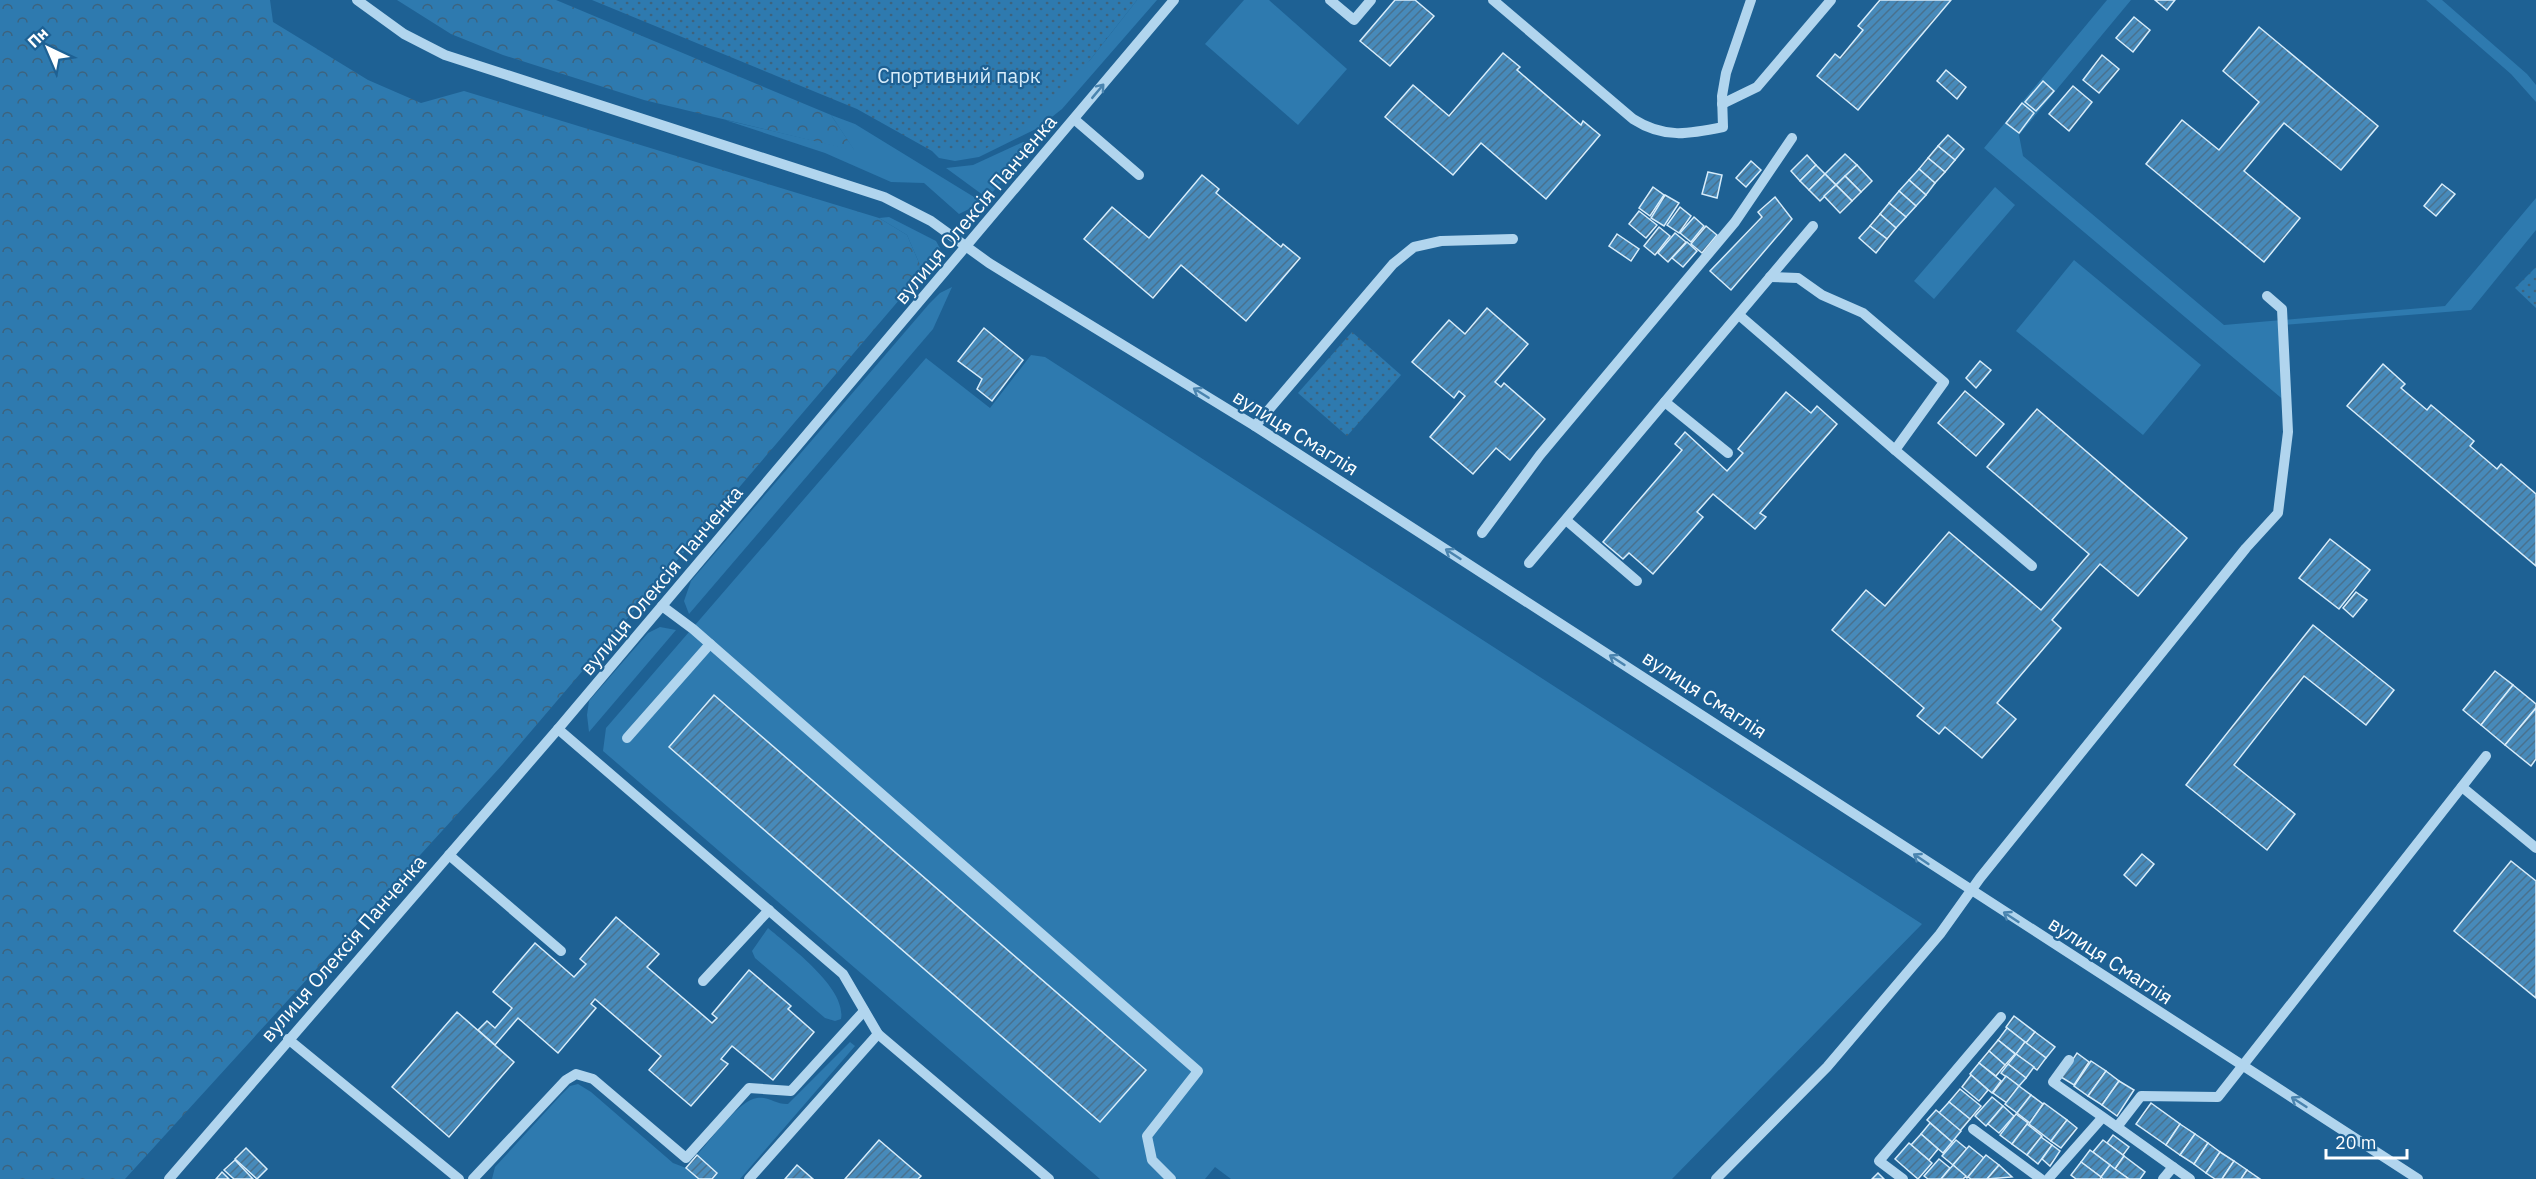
<svg xmlns="http://www.w3.org/2000/svg" width="2536" height="1179" font-family="'IBM Plex Sans',sans-serif">
	<style>
		.green { fill: #2e7aaf }
		.forest { fill: url(#forest-crowns) }
		.park { fill: url(#park-dots) }
		.building { fill: url(#building-hatch); stroke: #d7ecfa; stroke-width: 1.5 }
		.lines { fill: none; stroke-linecap: round; stroke-linejoin: round }
		.minor { stroke: #b1d5ee; stroke-width: 10 }
		.oneway { stroke: #4a84af }
		.labels { text-anchor: middle; dominant-baseline: central; stroke-width: 4.5; stroke-linejoin: round; paint-order: stroke }
		.park-label { font-size: 20px; fill: #d7ecfa; stroke: #1e6194 }
		.street-label { font-size: 20px; fill: #fff; stroke: #1e6194 }
	</style>
	<defs>
		<pattern id="forest-crowns" width="20" height="18" patternUnits="userSpaceOnUse" patternTransform="scale(1.5)"><rect width="20" height="18" fill="#2e7aaf"/><path d="M2 6a3 3 0 1 1 6 0M12 15a3 3 0 1 1 6 0" fill="none" stroke="#3d637e"/></pattern>
		<pattern id="park-dots" width="8" height="8" patternUnits="userSpaceOnUse" patternTransform="scale(1.5)"><rect width="8" height="8" fill="#2e7aaf"/><path d="M2 2h.1M6 6h.1" fill="none" stroke="#3d637e" stroke-width="1.8" stroke-linecap="round"/></pattern>
		<pattern id="building-hatch" width="6" height="6" patternUnits="userSpaceOnUse" patternTransform="scale(1.5)"><rect width="6" height="6" fill="#478aba"/><path d="M-1 1l2-2M0 6l6-6M5 7l2-2" fill="none" stroke="#49718e"/></pattern>
	</defs>
	<rect width="100%" height="100%" fill="#1e6194"/>
	<g class="green">
		<path d="M1137 0H1157L1062 109 1038 128 979 157 955 161 939 158 932 151H971L1090 60Z"/>
		<path d="M1244 0H1269L1347 69 1298 125 1205 44Z"/>
		<path d="M2107 0H2131L2019 135 2023 156 2224 325 2445 306 2536 198V230L2471 310 2283 325 2286 402 1984 148Z"/>
		<path d="M2426 0H2442L2527 74 2536 85V102L2511 74Z"/>
		<path d="M831 115 855 124 974 197 979 204 959 214 924 183 891 182 825 153 725 120 854 150Z"/>
		<path d="M1023 142H1038L987 198 946 168 973 165Z"/>
		<path d="M1995 187 2015 205 1934 299 1914 281Z"/>
		<path d="M889 217 936 241 942 252 923 272 907 235 879 218Z"/>
		<path d="M2074 260 2201 365 2143 435 2016 331Z"/>
		<path d="M952 287 933 329 689 614 684 601 691 581 929 304 940 293Z"/>
		<path d="M1031 355 1045 357 1922 924 1672 1179H1231L1215 1167 1205 1179H1100L603 751 606 728 926 358 990 408Z"/>
		<path d="M660 627 676 630 589 732 587 715 589 701 648 633Z"/>
		<path d="M768 928C789 946 847 988 841 1019L835 1021 825 1018 755 958 752 951Z"/>
		<path d="M850 1042 855 1046 740 1179H712L717 1172 697 1155C709 1142 740 1099 757 1098 768 1096 777 1105 788 1104Z"/>
		<path d="M578 1084 591 1092 673 1163 686 1168 699 1179H492L495 1167 561 1095 570 1086Z"/>
	</g>
	<g class="forest">
		<path d="M0 0H270L273 22 368 80 421 103 464 91 879 218 907 235 923 272 503 764 125 1179H0Z"/>
		<path d="M397 0H556L831 115 855 151 644 100 503 55 451 34Z"/>
	</g>
	<g class="park">
		<path d="M592 0H1137L1090 60 1026 127 983 150 971 151H932L857 109Z"/>
		<path d="M2536 267V308L2515 288Z"/>
		<path d="M1352 332 1401 375 1347 436 1298 393Z"/>
	</g>
	<g class="building">
		<path d="M1395 0H1415L1434 16 1390 66 1360 41Z"/>
		<path d="M1880 0H1951L1858 110 1817 76 1835 54 1840 58 1863 30 1858 26Z"/>
		<path d="M2155 0H2175L2167 10Z"/>
		<path d="M2134 17 2150 30 2133 52 2116 38Z"/>
		<path d="M2259 27 2378 126 2341 170 2284 123 2244 171 2300 218 2264 262 2146 164 2182 120 2219 150 2259 102 2223 71Z"/>
		<path d="M1503 53 1520 67 1517 70 1581 125 1583 121 1600 135 1546 199 1481 143 1453 175 1385 117 1413 85 1449 116Z"/>
		<path d="M2102 55 2119 69 2099 93 2083 80Z"/>
		<path d="M1946 70 1966 87 1957 99 1937 81Z"/>
		<path d="M2043 81 2054 91 2036 111 2025 102Z"/>
		<path d="M2073 86 2092 102 2069 131 2049 114Z"/>
		<path d="M2022 103 2034 113 2019 133 2006 123Z"/>
		<path d="M1948 135 1964 149 1955 160 1938 146Z"/>
		<path d="M1938 146 1955 160 1945 172 1928 158Z"/>
		<path d="M1845 154 1857 165 1836 185 1825 174Z"/>
		<path d="M1807 155 1816 165 1800 181 1791 171Z"/>
		<path d="M1928 158 1945 172 1935 183 1919 169Z"/>
		<path d="M1751 161 1761 170 1746 187 1736 178Z"/>
		<path d="M1816 165 1825 174 1809 190 1800 181Z"/>
		<path d="M1857 165 1872 181 1861 192 1845 176Z"/>
		<path d="M1919 169 1935 183 1926 195 1909 180Z"/>
		<path d="M1708 172 1722 175 1717 198 1702 194Z"/>
		<path d="M1825 174 1836 185 1820 201 1809 190Z"/>
		<path d="M1202 175 1219 189 1216 193 1281 247 1283 244 1300 258 1246 321 1181 265 1153 298 1084 239 1112 207 1149 238Z"/>
		<path d="M1845 176 1861 192 1852 201 1836 185Z"/>
		<path d="M1909 180 1926 195 1916 206 1899 191Z"/>
		<path d="M2442 184 2455 194 2436 216 2424 206Z"/>
		<path d="M1836 185 1852 201 1840 213 1824 196Z"/>
		<path d="M1653 187 1664 195 1650 216 1639 208Z"/>
		<path d="M1899 191 1916 206 1906 217 1889 203Z"/>
		<path d="M1665 195 1679 203 1664 226 1651 218Z"/>
		<path d="M1775 197 1792 219 1731 290 1710 271 1762 217 1758 212Z"/>
		<path d="M1889 203 1906 217 1896 228 1880 214Z"/>
		<path d="M1680 207 1691 216 1679 233 1667 225Z"/>
		<path d="M1639 211 1657 225 1646 238 1629 224Z"/>
		<path d="M1880 214 1896 228 1887 239 1870 226Z"/>
		<path d="M1694 217 1704 226 1691 242 1680 233Z"/>
		<path d="M1706 226 1717 235 1702 253 1691 244Z"/>
		<path d="M1870 226 1887 239 1876 253 1859 238Z"/>
		<path d="M1659 227 1670 236 1655 255 1644 246Z"/>
		<path d="M1675 233 1686 242 1668 262 1658 253Z"/>
		<path d="M1617 234 1639 249 1631 261 1609 246Z"/>
		<path d="M1687 242 1697 251 1683 267 1672 258Z"/>
		<path d="M1487 308 1528 344 1495 382 1501 387 1504 383 1545 419 1510 460 1496 448 1473 474 1430 437 1465 396 1459 391 1454 398 1412 362 1449 320 1465 334Z"/>
		<path d="M984 328 1023 360 992 401 977 389 982 379 958 361Z"/>
		<path d="M1980 361 1991 370 1976 388 1966 378Z"/>
		<path d="M2383 364 2405 384 2401 388 2427 410 2431 405 2474 441 2470 446 2497 469 2501 464 2536 494V566L2347 406Z"/>
		<path d="M1965 391 2004 424 1976 456 1938 423Z"/>
		<path d="M1786 392 1811 413 1817 406 1837 424 1760 513 1766 517 1755 529 1713 494 1697 512 1703 517 1653 574 1629 553 1623 559 1603 542 1682 450 1675 444 1685 432 1727 471 1743 453 1738 449Z"/>
		<path d="M2037 409 2187 538 2138 596 2100 564 2052 620 2061 628 1997 703 2016 719 1982 758 1945 727 1939 734 1917 716 1924 708 1832 630 1866 590 1885 606 1949 532 2041 610 2089 554 1987 467Z"/>
		<path d="M2330 539 2370 570 2339 609 2299 578Z"/>
		<path d="M2356 592 2367 600 2353 617 2343 608Z"/>
		<path d="M2313 625 2394 690 2366 725 2304 676 2234 765 2295 814 2267 850 2186 785Z"/>
		<path d="M2495 671 2513 685 2481 725 2463 710Z"/>
		<path d="M2513 685 2536 704V708L2505 745 2481 725Z"/>
		<path d="M714 695 1146 1070 1100 1122 669 747Z"/>
		<path d="M2536 708V759L2531 766 2505 745Z"/>
		<path d="M2142 854 2154 864 2136 886 2124 875Z"/>
		<path d="M2511 861 2536 881V998L2454 931Z"/>
		<path d="M616 917 659 954 647 967 712 1023 717 1018 712 1014 749 970 791 1006 788 1009 814 1032 773 1080 732 1046 721 1059 728 1064 691 1106 649 1070 661 1056 595 999 591 1004 596 1008 558 1053 518 1018 495 1045 478 1030 487 1021 495 1028 512 1008 493 992 535 943 574 977 586 964 580 959Z"/>
		<path d="M457 1012 514 1062 449 1137 392 1087Z"/>
		<path d="M2014 1016 2035 1032 2026 1043 2006 1027Z"/>
		<path d="M2007 1028 2025 1042 2016 1054 1998 1040Z"/>
		<path d="M2035 1032 2055 1047 2046 1058 2026 1043Z"/>
		<path d="M1998 1040 2015 1054 2005 1065 1989 1051Z"/>
		<path d="M2025 1042 2046 1058 2037 1070 2016 1054Z"/>
		<path d="M1989 1051 2005 1065 1996 1076 1979 1063Z"/>
		<path d="M2077 1053 2089 1062 2074 1085 2061 1077Z"/>
		<path d="M2016 1054 2034 1067 2026 1078 2008 1064Z"/>
		<path d="M2091 1061 2106 1071 2088 1096 2074 1086Z"/>
		<path d="M1979 1063 2001 1081 1992 1093 1970 1074Z"/>
		<path d="M2008 1064 2026 1078 2019 1086 2001 1073Z"/>
		<path d="M2106 1071 2119 1081 2102 1105 2088 1096Z"/>
		<path d="M1971 1075 1988 1090 1979 1101 1962 1087Z"/>
		<path d="M2006 1076 2019 1086 2007 1103 1993 1093Z"/>
		<path d="M2119 1081 2134 1090 2117 1116 2102 1105Z"/>
		<path d="M2019 1086 2031 1095 2017 1113 2005 1104Z"/>
		<path d="M1960 1089 1981 1106 1970 1119 1949 1102Z"/>
		<path d="M2031 1095 2043 1104 2030 1123 2017 1113Z"/>
		<path d="M1992 1097 2003 1106 1986 1126 1975 1116Z"/>
		<path d="M1949 1102 1970 1119 1960 1131 1939 1113Z"/>
		<path d="M2044 1103 2067 1120 2051 1141 2029 1124Z"/>
		<path d="M2151 1103 2180 1124 2166 1145 2136 1124Z"/>
		<path d="M2003 1106 2014 1116 1999 1133 1988 1124Z"/>
		<path d="M1936 1110 1961 1131 1952 1142 1927 1120Z"/>
		<path d="M2016 1114 2028 1123 2012 1144 2000 1135Z"/>
		<path d="M2067 1120 2077 1128 2061 1148 2051 1141Z"/>
		<path d="M1930 1123 1952 1142 1943 1153 1921 1134Z"/>
		<path d="M2027 1124 2042 1136 2027 1155 2012 1144Z"/>
		<path d="M2180 1124 2195 1134 2180 1155 2166 1145Z"/>
		<path d="M1921 1134 1938 1149 1929 1160 1911 1145Z"/>
		<path d="M2195 1134 2208 1143 2194 1164 2180 1155Z"/>
		<path d="M2113 1135 2129 1147 2123 1155 2107 1143Z"/>
		<path d="M2041 1137 2052 1145 2038 1164 2027 1155Z"/>
		<path d="M879 1140 921 1176 918 1179H845Z"/>
		<path d="M1956 1140 1967 1149 1953 1165 1942 1156Z"/>
		<path d="M2103 1140 2124 1156 2115 1169 2093 1152Z"/>
		<path d="M1909 1143 1932 1163 1918 1179 1895 1159Z"/>
		<path d="M2208 1143 2220 1152 2206 1173 2194 1164Z"/>
		<path d="M2052 1145 2060 1151 2050 1166 2042 1159Z"/>
		<path d="M1969 1146 1984 1158 1967 1178 1953 1165Z"/>
		<path d="M246 1148 267 1169 257 1179 235 1159Z"/>
		<path d="M2090 1150 2110 1165 2101 1177 2081 1162Z"/>
		<path d="M2220 1152 2234 1161 2222 1179H2215L2206 1173Z"/>
		<path d="M697 1155 717 1173 712 1179H699L686 1168Z"/>
		<path d="M1986 1155 1999 1165 1987 1179H1971L1968 1177Z"/>
		<path d="M2124 1156 2145 1172 2140 1179H2129L2115 1169Z"/>
		<path d="M1939 1159 1950 1168 1941 1179H1928L1924 1176Z"/>
		<path d="M235 1160 253 1179H234L224 1170Z"/>
		<path d="M2234 1161 2247 1170 2241 1179H2222Z"/>
		<path d="M2081 1162 2101 1177 2100 1179H2076L2071 1175Z"/>
		<path d="M797 1165 813 1179H785Z"/>
		<path d="M1953 1165 1966 1176 1963 1179H1941Z"/>
		<path d="M1999 1165 2012 1177 1987 1179Z"/>
		<path d="M2110 1165 2115 1169 2129 1179H2103L2101 1177Z"/>
		<path d="M2247 1170 2260 1179H2241Z"/>
		<path d="M222 1172 229 1179H216Z"/>
		<path d="M1878 1173 1884 1179H1872Z"/>
	</g>
	<g class="lines">
		<g class="minor">
			<path d="M357 0 404 34 445 55 884 197 931 221 989 263 1255 426 2418 1179"/>
			<path d="M1330 0 1354 20 1371 0"/>
			<path d="M1493 0 1633 119C1664 139 1689 134 1723 127L1722 96 1726 73 1751 0"/>
			<path d="M1722 104 1757 87 1831 0"/>
			<path d="M1074 119 1139 175"/>
			<path d="M1770 277 1798 278 1822 295 1863 313 1944 382 1895 450 2032 566"/>
			<path d="M1739 315 1895 450"/>
			<path d="M1665 402 1728 453"/>
			<path d="M1255 426 1393 264 1414 247 1441 241 1513 239"/>
			<path d="M1566 520 1637 581"/>
			<path d="M1482 533 1540 455 1735 222 1792 138"/>
			<path d="M1529 563 1813 226"/>
			<path d="M662 606 693 629 1198 1071 1147 1136 1152 1160 1171 1179"/>
			<path d="M558 729 843 974 878 1034 1049 1179"/>
			<path d="M627 738 710 644"/>
			<path d="M2462 787 2536 848"/>
			<path d="M449 855 561 951"/>
			<path d="M703 981 769 910"/>
			<path d="M288 1039 459 1179"/>
			<path d="M2069 1060 2053 1082 2117 1127 2141 1096 2218 1097 2486 756"/>
			<path d="M2117 1127 2190 1179"/>
			<path d="M1973 1129 2041 1179"/>
			<path d="M169 1179 558 729 1174 0"/>
			<path d="M473 1179 566 1080 576 1074 593 1079 686 1158 749 1088 791 1091 864 1011"/>
			<path d="M749 1179 878 1034"/>
			<path d="M1716 1179 1827 1067 1940 934 1980 878 2246 548 2278 513 2288 432 2282 309 2267 296"/>
			<path d="M1903 1179 1879 1161 2001 1017"/>
			<path d="M2048 1179 2102 1118"/>
			<path d="M2163 1179 2173 1167"/>
		</g>
	</g>
	<defs><path id="oneway-shaft" d="M-6 0H5M1.5-3L5.5 0L1.5 3" fill="none" stroke-width="1.6" stroke-linecap="round" stroke-linejoin="round" transform="scale(1.5)"/></defs>
	<g class="oneway">
		<use href="#oneway-shaft" transform="translate(1098 91) rotate(-50)"/>
		<use href="#oneway-shaft" transform="translate(1201 393) rotate(-148)"/>
		<use href="#oneway-shaft" transform="translate(1453 554) rotate(-147)"/>
		<use href="#oneway-shaft" transform="translate(1617 660) rotate(-147)"/>
		<use href="#oneway-shaft" transform="translate(1921 859) rotate(-146)"/>
		<use href="#oneway-shaft" transform="translate(2011 917) rotate(-147)"/>
		<use href="#oneway-shaft" transform="translate(2299 1102) rotate(-147)"/>
	</g>
	<g class="labels">
		<g class="park-label">
			<text x="959" y="75">Спортивний парк</text>
		</g>
		<g class="street-label">
			<text transform="translate(975 209) rotate(-50)">вулиця Олексія Панченка</text>
			<text transform="translate(1296 432) rotate(32)">вулиця Смаглія</text>
			<text transform="translate(661 580) rotate(-50)">вулиця Олексія Панченка</text>
			<text transform="translate(1705 694) rotate(33)">вулиця Смаглія</text>
			<text transform="translate(343 948) rotate(-49)">вулиця Олексія Панченка</text>
			<text transform="translate(2111 960) rotate(33)">вулиця Смаглія</text>
		</g>
	</g>
	<g transform="translate(48 48) rotate(316)" stroke="#1e6194" stroke-width="4.5" paint-order="stroke">
	<path d="M0-4.5L10 22L0 15L-10 22Z" fill="#ffffff"/>
	<text y="-9" font-size="16" font-weight="bold" text-anchor="middle" fill="#ffffff">Пн</text>
	</g>
	<path d="M2326 1149v9h81v-9" fill="none" stroke="#ffffff" stroke-width="3"/>
	<text x="2335" y="1149" font-size="18" fill="#ffffff" stroke="#1e6194" stroke-width="4.5" paint-order="stroke">20 m</text>
</svg>
